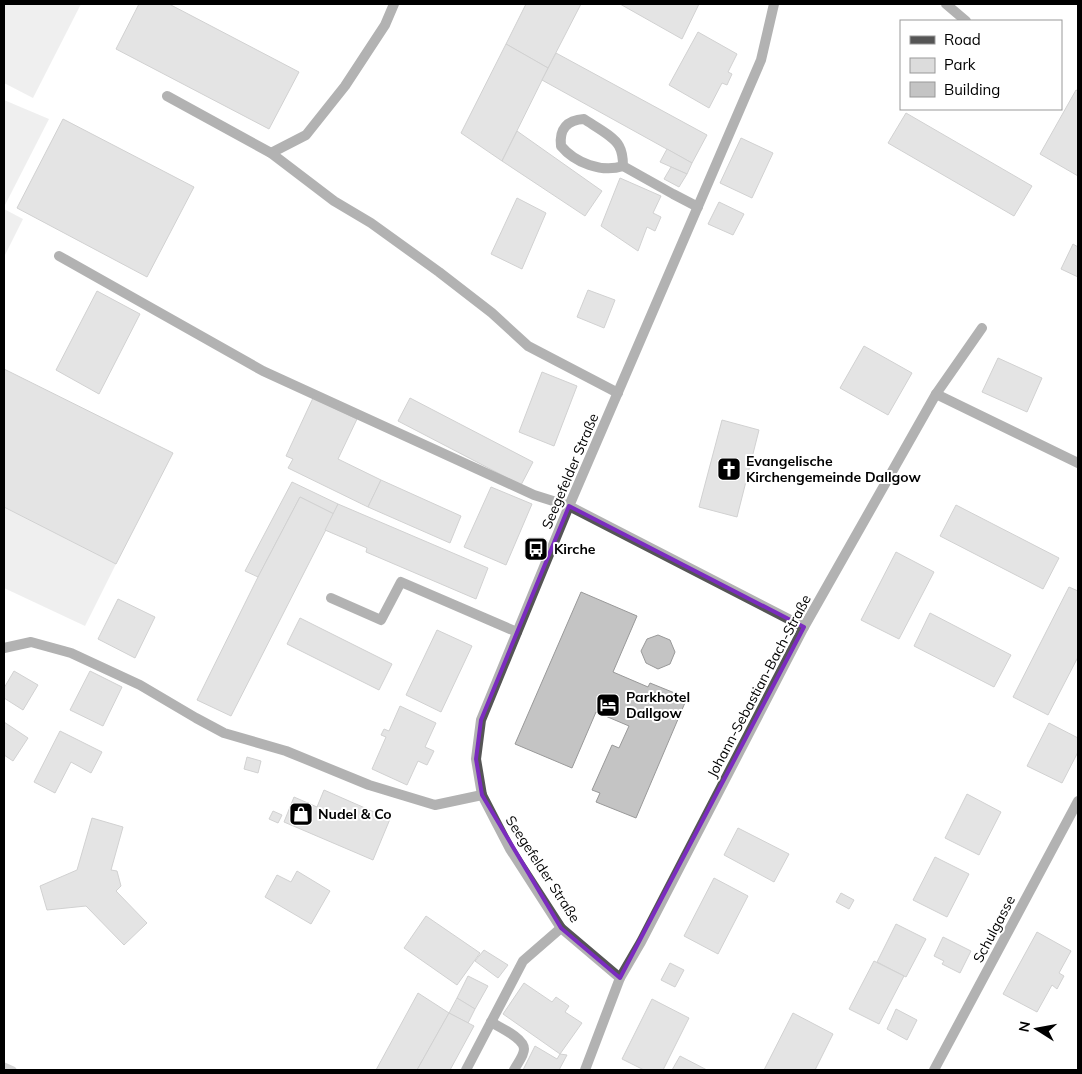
<svg xmlns="http://www.w3.org/2000/svg" width="1082" height="1074" font-family="Mulish,sans-serif">
	<style>
		.green { fill: #dcdcdc }
		.lines { fill: none; stroke-linecap: round; stroke-linejoin: round }
		.stream { stroke: #a3a3a3; stroke-width: 7 }
		.building { fill: #c4c4c4; stroke: #999 }
		.lane { stroke: #555; stroke-width: 10 }
		.street { stroke: #555; stroke-width: 10 }
		.marked { fill: none; stroke: #7b2cbf; stroke-width: 4; stroke-linejoin: round }
		.labels { text-anchor: middle; dominant-baseline: central; stroke-width: 4; stroke-linejoin: round; paint-order: stroke }
		.poi-label { font-size: 14px; font-weight: bold; fill: #000; stroke: #fff; text-anchor: start }
		.street-label { font-size: 14px; fill: #000; stroke: #fff }
	</style>
	<rect width="100%" height="100%" fill="#fff"/>
	<g class="green">
		<path d="M4 4H81L33 98 4 83Z"/>
		<path d="M4 100 49 119 4 207Z"/>
		<path d="M4 209 23 219 4 257Z"/>
		<path d="M4 507 116 564 85 626 4 588Z"/>
	</g>
	<g class="lines">
		<path class="stream" d="M4 1066 13 1070"/>
	</g>
	<g class="building">
		<path d="M139 4H169L299 72 269 129 116 49Z"/>
		<path d="M526 4H581L548 68 506 44Z"/>
		<path d="M620 4H699L682 39Z"/>
		<path d="M698 32 737 54 728 72 732 74 727 85 722 83 709 108 669 85Z"/>
		<path d="M506 44 548 68 502 161 461 133Z"/>
		<path d="M556 53 707 135 692 163 542 80Z"/>
		<path d="M1076 90 1078 91V176L1040 154Z"/>
		<path d="M906 113 1032 186 1014 216 888 143Z"/>
		<path d="M63 119 194 187 147 277 17 208Z"/>
		<path d="M517 131 602 191 585 216 502 161Z"/>
		<path d="M741 138 773 153 752 198 720 183Z"/>
		<path d="M667 149 692 163 687 174 660 162Z"/>
		<path d="M671 167 687 174 679 187 664 179Z"/>
		<path d="M620 178 661 196 653 213 661 217 655 231 647 227 638 251 601 226Z"/>
		<path d="M517 198 546 213 522 269 491 254Z"/>
		<path d="M719 202 744 214 733 235 708 224Z"/>
		<path d="M1073 244 1078 247V277L1061 269Z"/>
		<path d="M588 290 615 300 604 328 577 317Z"/>
		<path d="M97 291 140 314 99 394 56 370Z"/>
		<path d="M864 346 912 373 888 415 840 388Z"/>
		<path d="M998 358 1042 378 1027 412 982 392Z"/>
		<path d="M4 369 173 453 116 564 4 507Z"/>
		<path d="M542 372 577 386 554 446 519 432Z"/>
		<path d="M313 398 357 419 338 459 381 480 368 507 288 468 293 459 286 456Z"/>
		<path d="M410 398 533 462 521 485 398 421Z"/>
		<path d="M722 420 759 430 737 517 699 507Z"/>
		<path d="M381 480 461 516 450 543 368 507Z"/>
		<path d="M292 482 338 504 334 514 300 497 258 577 245 571Z"/>
		<path d="M491 487 532 504 506 565 464 547Z"/>
		<path d="M300 497 334 514 231 716 197 700 258 577Z"/>
		<path d="M338 504 488 568 476 599 366 552 367 548 325 530Z"/>
		<path d="M956 505 1059 558 1043 589 940 536Z"/>
		<path d="M896 552 934 572 899 639 861 620Z"/>
		<path d="M1069 587 1078 591V657L1048 715 1013 697Z"/>
		<path d="M581 592 637 616 613 672 648 687 650 683 687 698 636 818 596 802 600 793 592 790 612 745 619 748 629 726 596 712 572 768 515 744Z"/>
		<path d="M118 599 155 617 135 658 98 639Z"/>
		<path d="M930 613 1011 655 994 687 914 646Z"/>
		<path d="M300 618 392 664 379 690 287 644Z"/>
		<path d="M437 630 472 646 441 712 406 695Z"/>
		<path d="M658 635 670 640 675 652 670 664 658 669 646 663 641 651 647 639Z"/>
		<path d="M14 671 38 685 23 710 4 698V688Z"/>
		<path d="M90 671 122 687 103 726 70 710Z"/>
		<path d="M400 706 436 723 425 747 434 751 427 765 418 761 407 785 372 769 386 737 381 735 384 729 389 731Z"/>
		<path d="M4 722 28 738 13 761 4 755Z"/>
		<path d="M1049 723 1078 738V752L1062 783 1027 766Z"/>
		<path d="M60 731 102 752 91 773 71 762 55 793 34 782Z"/>
		<path d="M247 757 261 761 258 773 244 769Z"/>
		<path d="M324 790 390 819 373 860 284 822 294 797 317 807Z"/>
		<path d="M967 794 1001 812 979 855 945 838Z"/>
		<path d="M273 811 282 815 278 823 269 819Z"/>
		<path d="M92 818 123 827 111 870 117 871 121 886 116 891 147 923 124 945 86 906 47 910 40 886 77 870Z"/>
		<path d="M738 828 789 854 774 882 724 855Z"/>
		<path d="M935 857 969 874 947 917 913 900Z"/>
		<path d="M297 871 330 891 311 924 265 897 277 875 291 882Z"/>
		<path d="M714 878 748 896 718 954 684 936Z"/>
		<path d="M841 893 854 900 849 909 836 902Z"/>
		<path d="M426 916 480 953 457 985 404 948Z"/>
		<path d="M896 924 926 939 906 977 877 962Z"/>
		<path d="M1037 932 1071 951 1059 973 1064 976 1057 989 1052 985 1037 1012 1003 994Z"/>
		<path d="M943 937 971 951 960 973 942 964 944 961 934 956Z"/>
		<path d="M484 950 508 965 498 978 475 961Z"/>
		<path d="M874 961 904 976 879 1024 849 1009Z"/>
		<path d="M670 963 684 970 675 987 661 980Z"/>
		<path d="M468 976 488 986 475 1009 457 998Z"/>
		<path d="M524 983 552 1002 556 997 569 1006 565 1012 582 1023 560 1054 503 1014Z"/>
		<path d="M418 993 449 1013 417 1070H376Z"/>
		<path d="M457 998 475 1009 468 1023 449 1013Z"/>
		<path d="M652 999 689 1018 663 1070H644L622 1059Z"/>
		<path d="M896 1009 917 1020 907 1040 887 1029Z"/>
		<path d="M449 1013 474 1026 450 1070H417Z"/>
		<path d="M793 1013 833 1034 815 1070H816H764Z"/>
		<path d="M535 1046 557 1059 560 1054 567 1055 559 1070H523Z"/>
		<path d="M680 1056 707 1070H672Z"/>
	</g>
	<g class="lines">
		<g class="lane">
			<path d="M946 4 966 21"/>
			<path d="M167 96 271 153 334 201 371 223 439 272 492 313 528 346 618 393"/>
			<path d="M271 153 306 135 345 86 385 25 394 4"/>
			<path d="M623 166C623 160 623 153 619 146 614 136 594 126 584 119 567 120 559 129 561 146 575 163 602 173 623 166L673 194 698 207"/>
			<path d="M59 256 263 371 534 495 569 506"/>
			<path d="M331 598 381 620 401 582 517 632"/>
			<path d="M4 648 31 642 71 653 140 685 196 718 224 733 286 751 369 785 435 805 482 795"/>
			<path d="M491 1022C499 1027 524 1038 524 1049 524 1056 517 1064 514 1070"/>
			<path d="M466 1070 523 961 561 928"/>
		</g>
		<g class="street">
			<path d="M936 394 1078 463"/>
			<path d="M569 506 804 627"/>
			<path d="M620 978 561 928 510 849 482 795 476 759 481 720 569 506 761 60 774 4"/>
			<path d="M585 1070 620 978 641 942 804 627 936 394 982 328"/>
			<path d="M934 1070 1078 801"/>
		</g>
	</g>
	<path d="M0 0H1082V1074H0ZM569 506 804 627 620 978 561 928 482 795 476 759 481 720Z" fill="#fff" fill-opacity=".55" fill-rule="evenodd"/>
	<path class="marked" d="M569 506 804 627 620 978 561 928 482 795 476 759 481 720Z"/>
	<defs>
		<g id="church-square" transform="scale(1.25)"><rect x="-9" y="-9" width="18" height="18" rx="4" fill="#000" stroke="#fff"/><path d="M-1.2-6h2.4v3.5h3.3v2.4h-3.3V6h-2.4V-.1h-3.3v-2.4h3.3Z" fill="#fff"/></g>
		<g id="bus-square" transform="scale(1.25)"><rect x="-9" y="-9" width="18" height="18" rx="4" fill="#000" stroke="#fff"/><path d="M-5-6H5V4H4V6H2V4H-2V6H-4V4H-5ZM-3.5-4V0h7V-4ZM-3.5 1.2v1.5H-2V1.2ZM2 1.2v1.5H3.5V1.2Z" fill="#fff"/></g>
		<g id="hotel-square" transform="scale(1.25)"><rect x="-9" y="-9" width="18" height="18" rx="4" fill="#000" stroke="#fff"/><path d="M-6-4.5h1.5V1H6V5H4.5V3h-9V5H-6ZM-4 0a1.8 1.8 0 1 1 3.6 0ZM.5 0V-2.5h3Q6-2.5 6 0Z" fill="#fff"/></g>
		<g id="shop-square" transform="scale(1.25)"><rect x="-9" y="-9" width="18" height="18" rx="4" fill="#000" stroke="#fff"/><path d="M-5-2.5h2.3a2.7 3.5 0 0 1 5.4 0H5L5.5 6h-11ZM-1.5-2.5h3a1.5 2.3 0 0 0-3 0Z" fill="#fff"/></g>
	</defs>
	<g fill-rule="evenodd">
		<use href="#church-square" x="729" y="469"/>
		<use href="#bus-square" x="536" y="549"/>
		<use href="#hotel-square" x="608" y="705"/>
		<use href="#shop-square" x="301" y="814"/>
	</g>
	<g class="labels">
		<g class="poi-label">
			<text x="746" y="461">Evangelische<tspan x="746" dy="16">Kirchengemeinde Dallgow</tspan></text>
			<text x="554" y="549">Kirche</text>
			<text x="626" y="697">Parkhotel<tspan x="626" dy="16">Dallgow</tspan></text>
			<text x="318" y="814">Nudel &amp; Co</text>
		</g>
		<g class="street-label">
			<text transform="translate(570 471) rotate(-67)">Seegefelder Straße</text>
			<text transform="translate(759 686) rotate(-62)">Johann-Sebastian-Bach-Straße</text>
			<text transform="translate(543 869) rotate(57)">Seegefelder Straße</text>
			<text transform="translate(994 929) rotate(-62)">Schulgasse</text>
		</g>
	</g>
	<rect width="1082" height="1074" fill="none" stroke="#000000" stroke-width="10"/>
	<rect x="900" y="20" width="162" height="90" fill="#ffffff" stroke="#999999"/>
	<rect x="910" y="36" width="25" height="8" fill="#555555" stroke="#999999"/>
	<text x="944" y="45" font-size="15" fill="#000000">Road</text>
	<rect x="910" y="58" width="25" height="15" fill="#dcdcdc" stroke="#999999"/>
	<text x="944" y="70" font-size="15" fill="#000000">Park</text>
	<rect x="910" y="82" width="25" height="15" fill="#c4c4c4" stroke="#999999"/>
	<text x="944" y="95" font-size="15" fill="#000000">Building</text>
	<g transform="translate(1037 1029) rotate(281)" stroke="#ffffff" stroke-width="4" paint-order="stroke">
	<path d="M0-4L9 19L0 12L-9 19Z" fill="#000000"/>
	<text y="-8" font-size="14" font-weight="bold" text-anchor="middle" fill="#000000">N</text>
	</g>
</svg>
